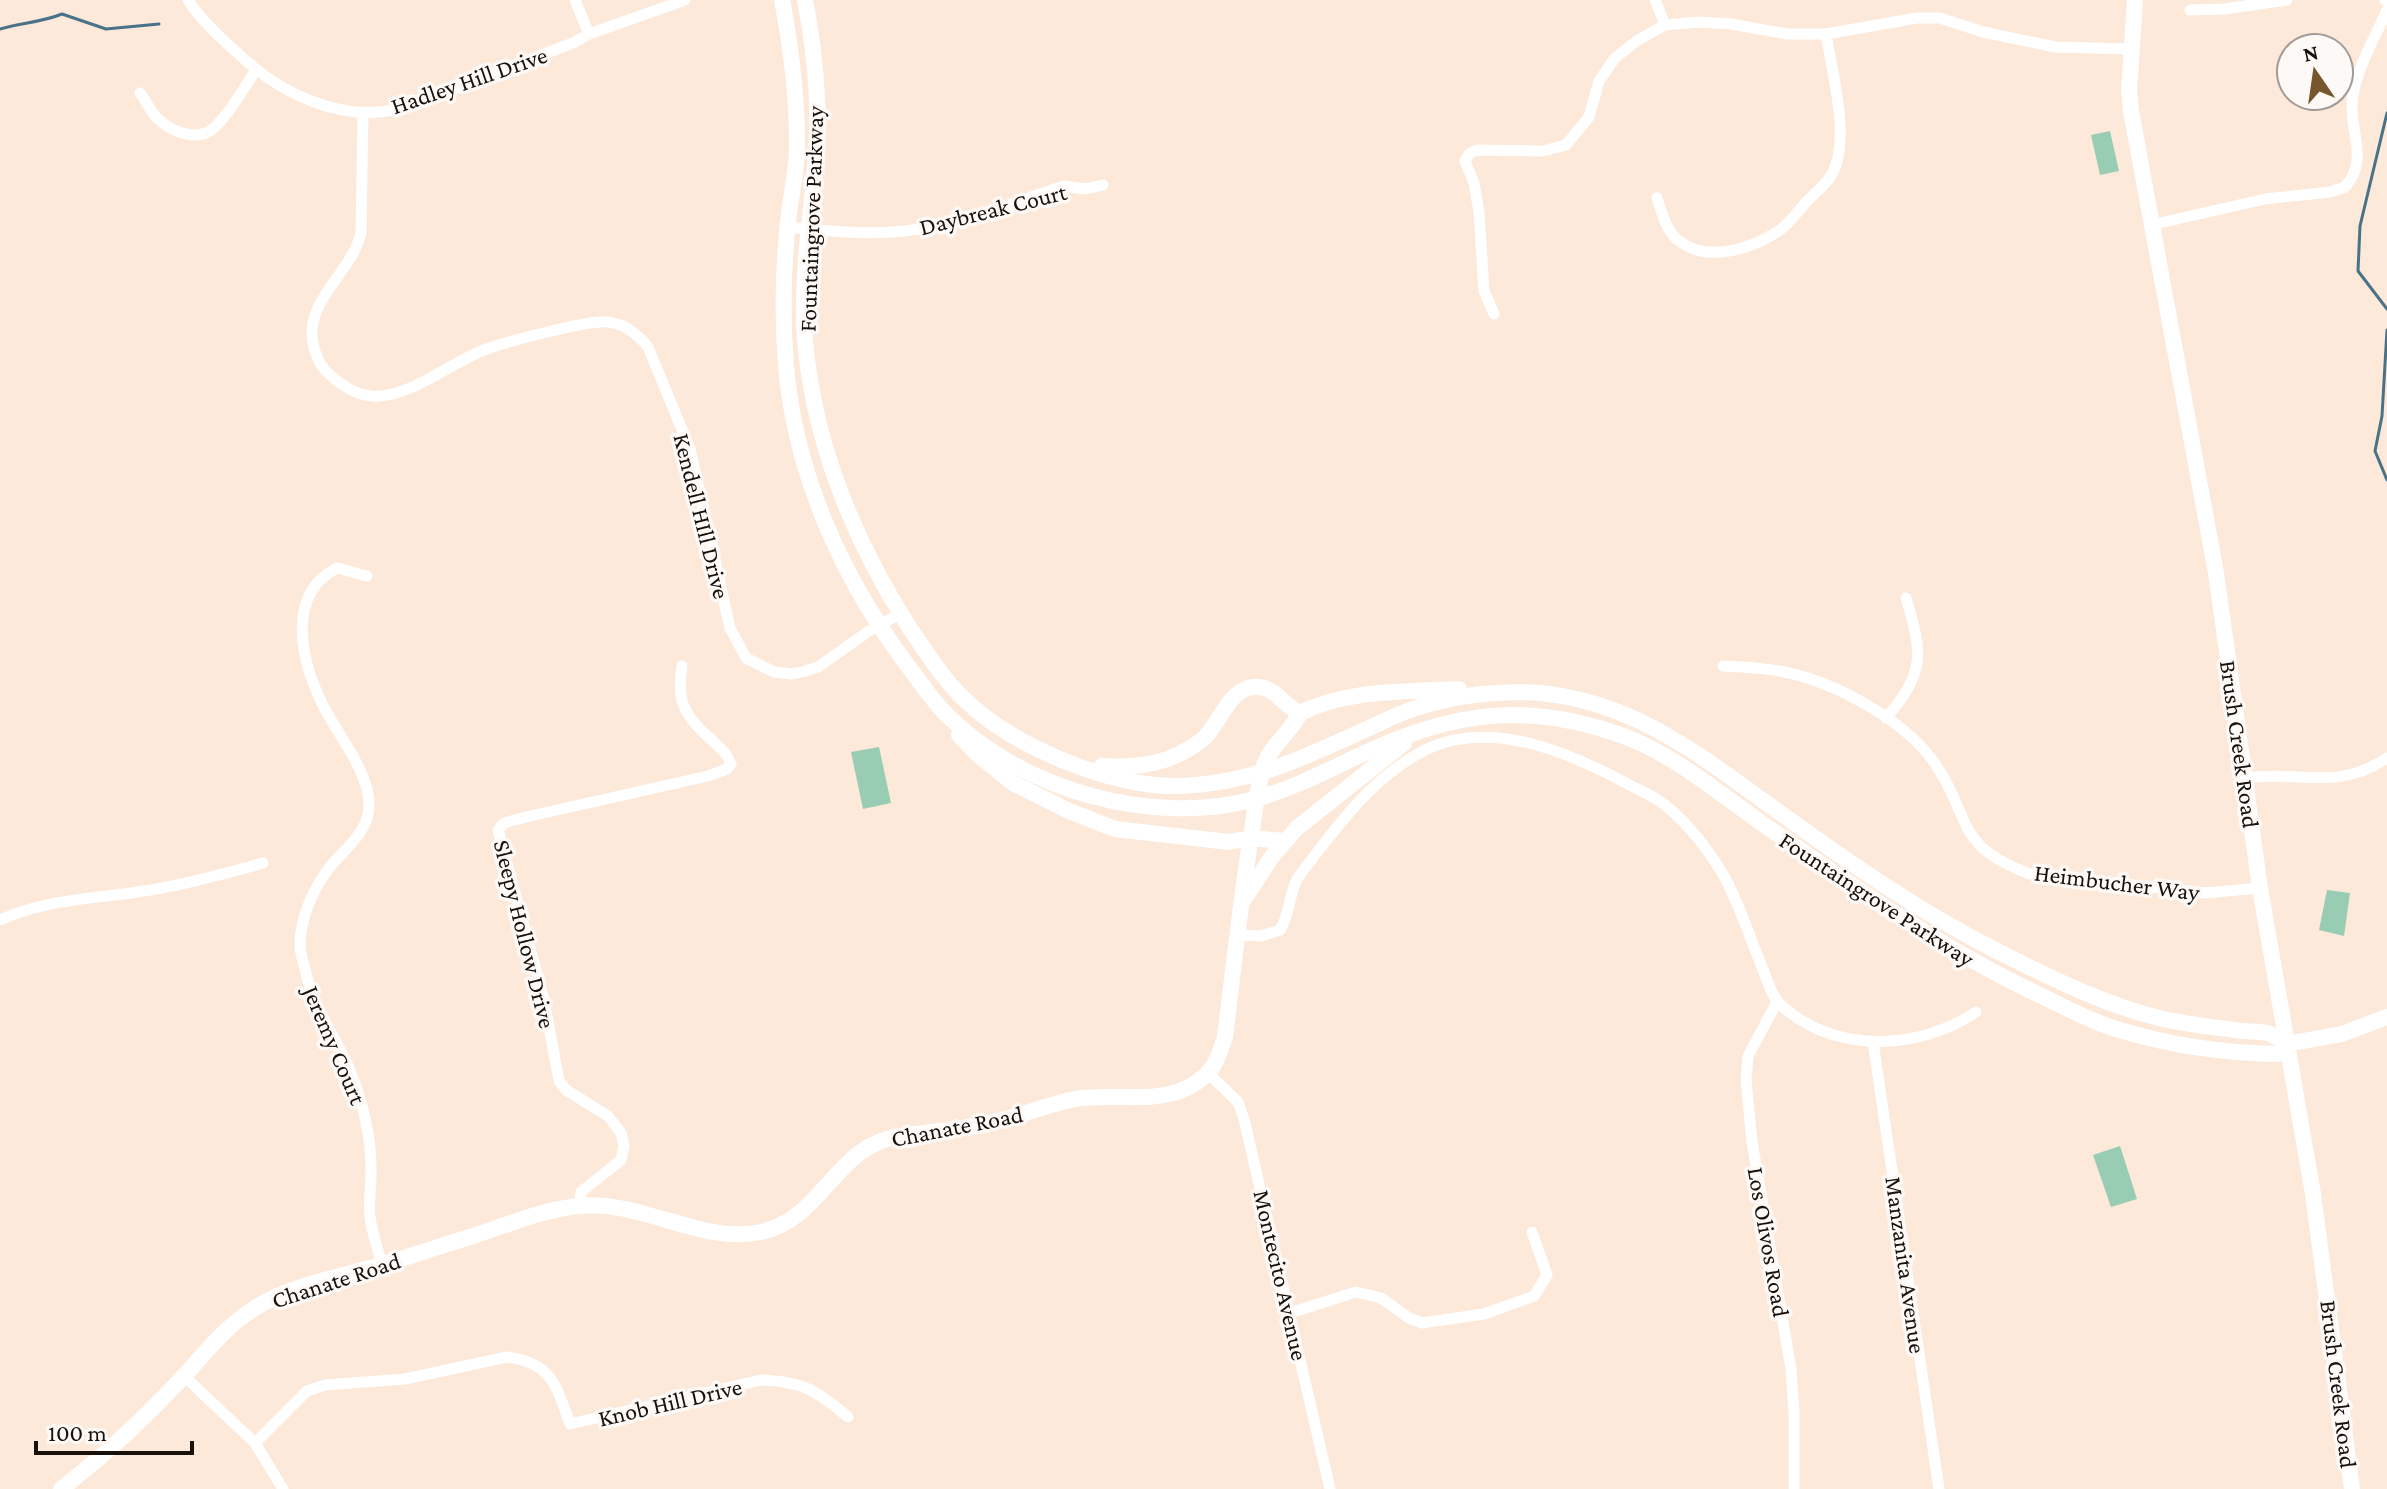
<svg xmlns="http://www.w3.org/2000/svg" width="2387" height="1489" font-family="'Crimson Pro',serif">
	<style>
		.green { fill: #98cdb4 }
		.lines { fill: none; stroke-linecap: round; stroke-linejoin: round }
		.stream { stroke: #497288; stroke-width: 3 }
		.street { stroke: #fff; stroke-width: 11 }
		.secondary { stroke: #fff; stroke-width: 16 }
		.labels { text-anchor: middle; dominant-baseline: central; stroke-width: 7; stroke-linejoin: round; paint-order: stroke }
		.street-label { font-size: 24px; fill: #17100b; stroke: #fdf9f6 }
	</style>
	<rect width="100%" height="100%" fill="#fce9d9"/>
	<g class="green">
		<path d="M2110 131 2119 171 2100 175 2091 135Z"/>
		<path d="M879 747 891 803 863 809 851 752Z"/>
		<path d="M2327 890 2350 893 2344 936 2319 930Z"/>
		<path d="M2120 1146 2137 1199 2111 1207 2093 1155Z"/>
	</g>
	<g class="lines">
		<g class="stream">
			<path d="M0 29C20 23 43 22 62 14L106 29 159 24"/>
			<path d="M2387 113 2360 226 2358 271 2387 309"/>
			<path d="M2387 330 2382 416 2375 451 2387 480"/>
		</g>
		<g class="street">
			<path d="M188 0C203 23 222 39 243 58 282 94 340 121 394 110 420 104 445 93 470 83 504 70 538 56 573 43L589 34 685 0"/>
			<path d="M575 0 589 34"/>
			<path d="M1655 0 1665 25"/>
			<path d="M2385 0 2387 1"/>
			<path d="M2190 10 2224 9 2287 0"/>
			<path d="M140 93C146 101 151 112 158 119 172 132 199 143 215 127 231 112 243 89 256 70"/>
			<path d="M363 112 361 233C352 270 315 293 312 330 311 344 318 365 329 374 340 384 356 395 372 396 408 399 450 363 484 350 505 342 588 320 608 322 626 324 638 335 648 347L690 449 730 628 746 658 774 672 792 674 805 671 818 667 869 631 901 613"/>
			<path d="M1657 198C1662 213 1666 231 1679 241 1708 263 1750 249 1777 232 1789 225 1798 211 1807 201 1815 193 1827 184 1832 174 1851 140 1832 72 1826 34"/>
			<path d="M2151 225 2265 199 2330 192 2345 187C2367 162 2353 138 2352 110 2351 76 2374 41 2387 10"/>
			<path d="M788 227C826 231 866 235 904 231 957 226 1014 202 1064 186L1085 189 1103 185"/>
			<path d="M1494 314 1484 291 1479 212 1474 183 1465 161 1469 154 1477 150 1543 151 1566 145 1589 117 1599 81 1615 58 1638 40 1665 25 1698 22 1731 24 1787 34H1826L1917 18H1940L1983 32 2055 47 2132 49"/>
			<path d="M367 576 337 568C282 596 303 669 327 713 341 738 371 777 369 807 368 833 345 848 330 867 314 887 300 918 300 945 300 953 303 961 305 969 313 1008 333 1032 349 1068 363 1102 372 1138 371 1175 371 1189 368 1203 370 1217 372 1233 378 1249 382 1265"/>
			<path d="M1723 666C1744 667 1765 668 1785 672 1837 683 1909 722 1938 768 1973 824 1956 846 2030 874L2206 893 2260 888"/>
			<path d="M1886 718C1925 673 1923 654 1906 598"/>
			<path d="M2244 778C2300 770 2336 792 2387 758"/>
			<path d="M0 920C45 899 95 899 144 891 184 885 224 874 263 863"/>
			<path d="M1236 935 1261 936 1280 930C1291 913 1288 893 1299 876 1336 828 1371 777 1427 749 1491 719 1568 752 1624 782 1636 789 1650 794 1661 802 1684 819 1706 847 1721 871 1738 899 1751 941 1764 972 1768 982 1772 997 1780 1004 1833 1054 1918 1051 1976 1012"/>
			<path d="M1777 1002 1748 1056 1746 1080 1752 1142 1791 1369 1794 1413V1489"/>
			<path d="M1873 1042 1939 1489"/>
			<path d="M1209 1074 1238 1102 1244 1119 1330 1489"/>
			<path d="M579 1206 581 1192 621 1160 624 1146 621 1133 608 1116 566 1090 559 1081 544 1000 498 830 504 823 526 817 708 776 727 769 731 764C725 749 717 746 706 735 682 713 677 698 682 666"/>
			<path d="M1290 1313 1356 1292 1381 1298 1409 1318 1422 1323 1484 1314 1534 1296 1547 1275 1532 1232"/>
			<path d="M184 1376 255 1443 283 1489"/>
			<path d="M255 1443 307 1391 325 1385 405 1379 507 1357C553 1363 556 1386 570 1424L761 1380C804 1382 816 1390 848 1417"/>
		</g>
		<g class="secondary">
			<path d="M782 0C791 47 797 96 797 144 797 170 791 196 788 221 783 269 782 318 786 366 795 473 841 576 905 662 918 679 931 699 946 714 1020 790 1153 827 1255 799 1299 787 1337 765 1378 747 1465 709 1536 704 1626 737 1681 758 1728 801 1776 833 1859 891 1941 947 2031 991 2061 1005 2091 1022 2123 1031 2173 1046 2225 1053 2277 1054L2287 1044"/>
			<path d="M805 0C814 47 819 95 817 142 813 208 800 274 805 340 814 445 853 539 909 627 926 652 941 676 962 697 1012 747 1112 788 1182 786 1250 783 1299 760 1360 732 1376 725 1393 716 1410 710 1451 696 1496 690 1540 693 1638 702 1707 761 1783 815 1851 864 1922 913 1997 951 2049 977 2102 1004 2159 1018 2184 1024 2210 1027 2235 1030 2245 1032 2258 1031 2268 1033 2271 1034 2284 1042 2287 1044"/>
			<path d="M2135 0 2129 90 2131 111 2216 573 2260 888 2313 1194 2352 1489"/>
			<path d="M1300 713C1348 689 1406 692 1459 689"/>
			<path d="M959 735 977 754 1013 783 1069 811 1115 829 1229 842 1251 838 1285 841"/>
			<path d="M1102 766C1139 768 1171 764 1202 740 1221 724 1229 684 1259 687 1276 688 1285 707 1300 713"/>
			<path d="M1245 898 1273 855 1297 828 1404 743"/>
			<path d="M2287 1044 2342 1034 2387 1017"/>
			<path d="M61 1489C105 1455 145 1418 183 1377 206 1352 226 1326 255 1308 291 1285 340 1277 381 1265 412 1256 444 1245 476 1235 509 1224 543 1210 578 1206 640 1199 702 1245 761 1232 824 1218 835 1145 900 1136 933 1131 966 1130 998 1121 1024 1115 1049 1104 1075 1099 1111 1093 1154 1104 1187 1088 1212 1075 1217 1063 1225 1037 1233 972 1240 907 1250 842 1255 816 1256 788 1265 763 1272 744 1291 732 1300 713"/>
		</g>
	</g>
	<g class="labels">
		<g class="street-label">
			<text transform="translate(469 80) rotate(-19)">Hadley Hill Drive</text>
			<text transform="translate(993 209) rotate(-14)">Daybreak Court</text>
			<text transform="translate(811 219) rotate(-88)">Fountaingrove Parkway</text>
			<text transform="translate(702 516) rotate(76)">Kendell HIll Drive</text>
			<text transform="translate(2240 744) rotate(82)">Brush Creek Road</text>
			<text transform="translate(2117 882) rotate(7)">Heimbucher Way</text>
			<text transform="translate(1877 899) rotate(33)">Fountaingrove Parkway</text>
			<text transform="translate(525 934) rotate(76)">Sleepy Hollow Drive</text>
			<text transform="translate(335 1045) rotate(67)">Jeremy Court</text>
			<text transform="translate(957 1126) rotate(-11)">Chanate Road</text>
			<text transform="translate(1769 1242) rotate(80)">Los Olivos Road</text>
			<text transform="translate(1906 1265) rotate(82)">Manzanita Avenue</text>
			<text transform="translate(1281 1275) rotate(77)">Montecito Avenue</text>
			<text transform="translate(336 1280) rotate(-18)">Chanate Road</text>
			<text transform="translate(2339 1384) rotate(83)">Brush Creek Road</text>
			<text transform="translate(670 1402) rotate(-13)">Knob Hill Drive</text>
		</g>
	</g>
	<g transform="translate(2315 72) rotate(347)"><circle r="38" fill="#fdf9f6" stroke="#a19c98" stroke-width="2"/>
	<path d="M0-6L14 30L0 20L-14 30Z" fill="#76562c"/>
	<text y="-12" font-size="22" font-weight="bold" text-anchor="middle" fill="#17100b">N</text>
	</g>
	<path d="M36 1441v12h156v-12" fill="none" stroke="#17100b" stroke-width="4"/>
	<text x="48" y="1441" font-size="24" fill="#17100b" stroke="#fdf9f6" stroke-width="6" paint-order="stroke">100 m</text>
</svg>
